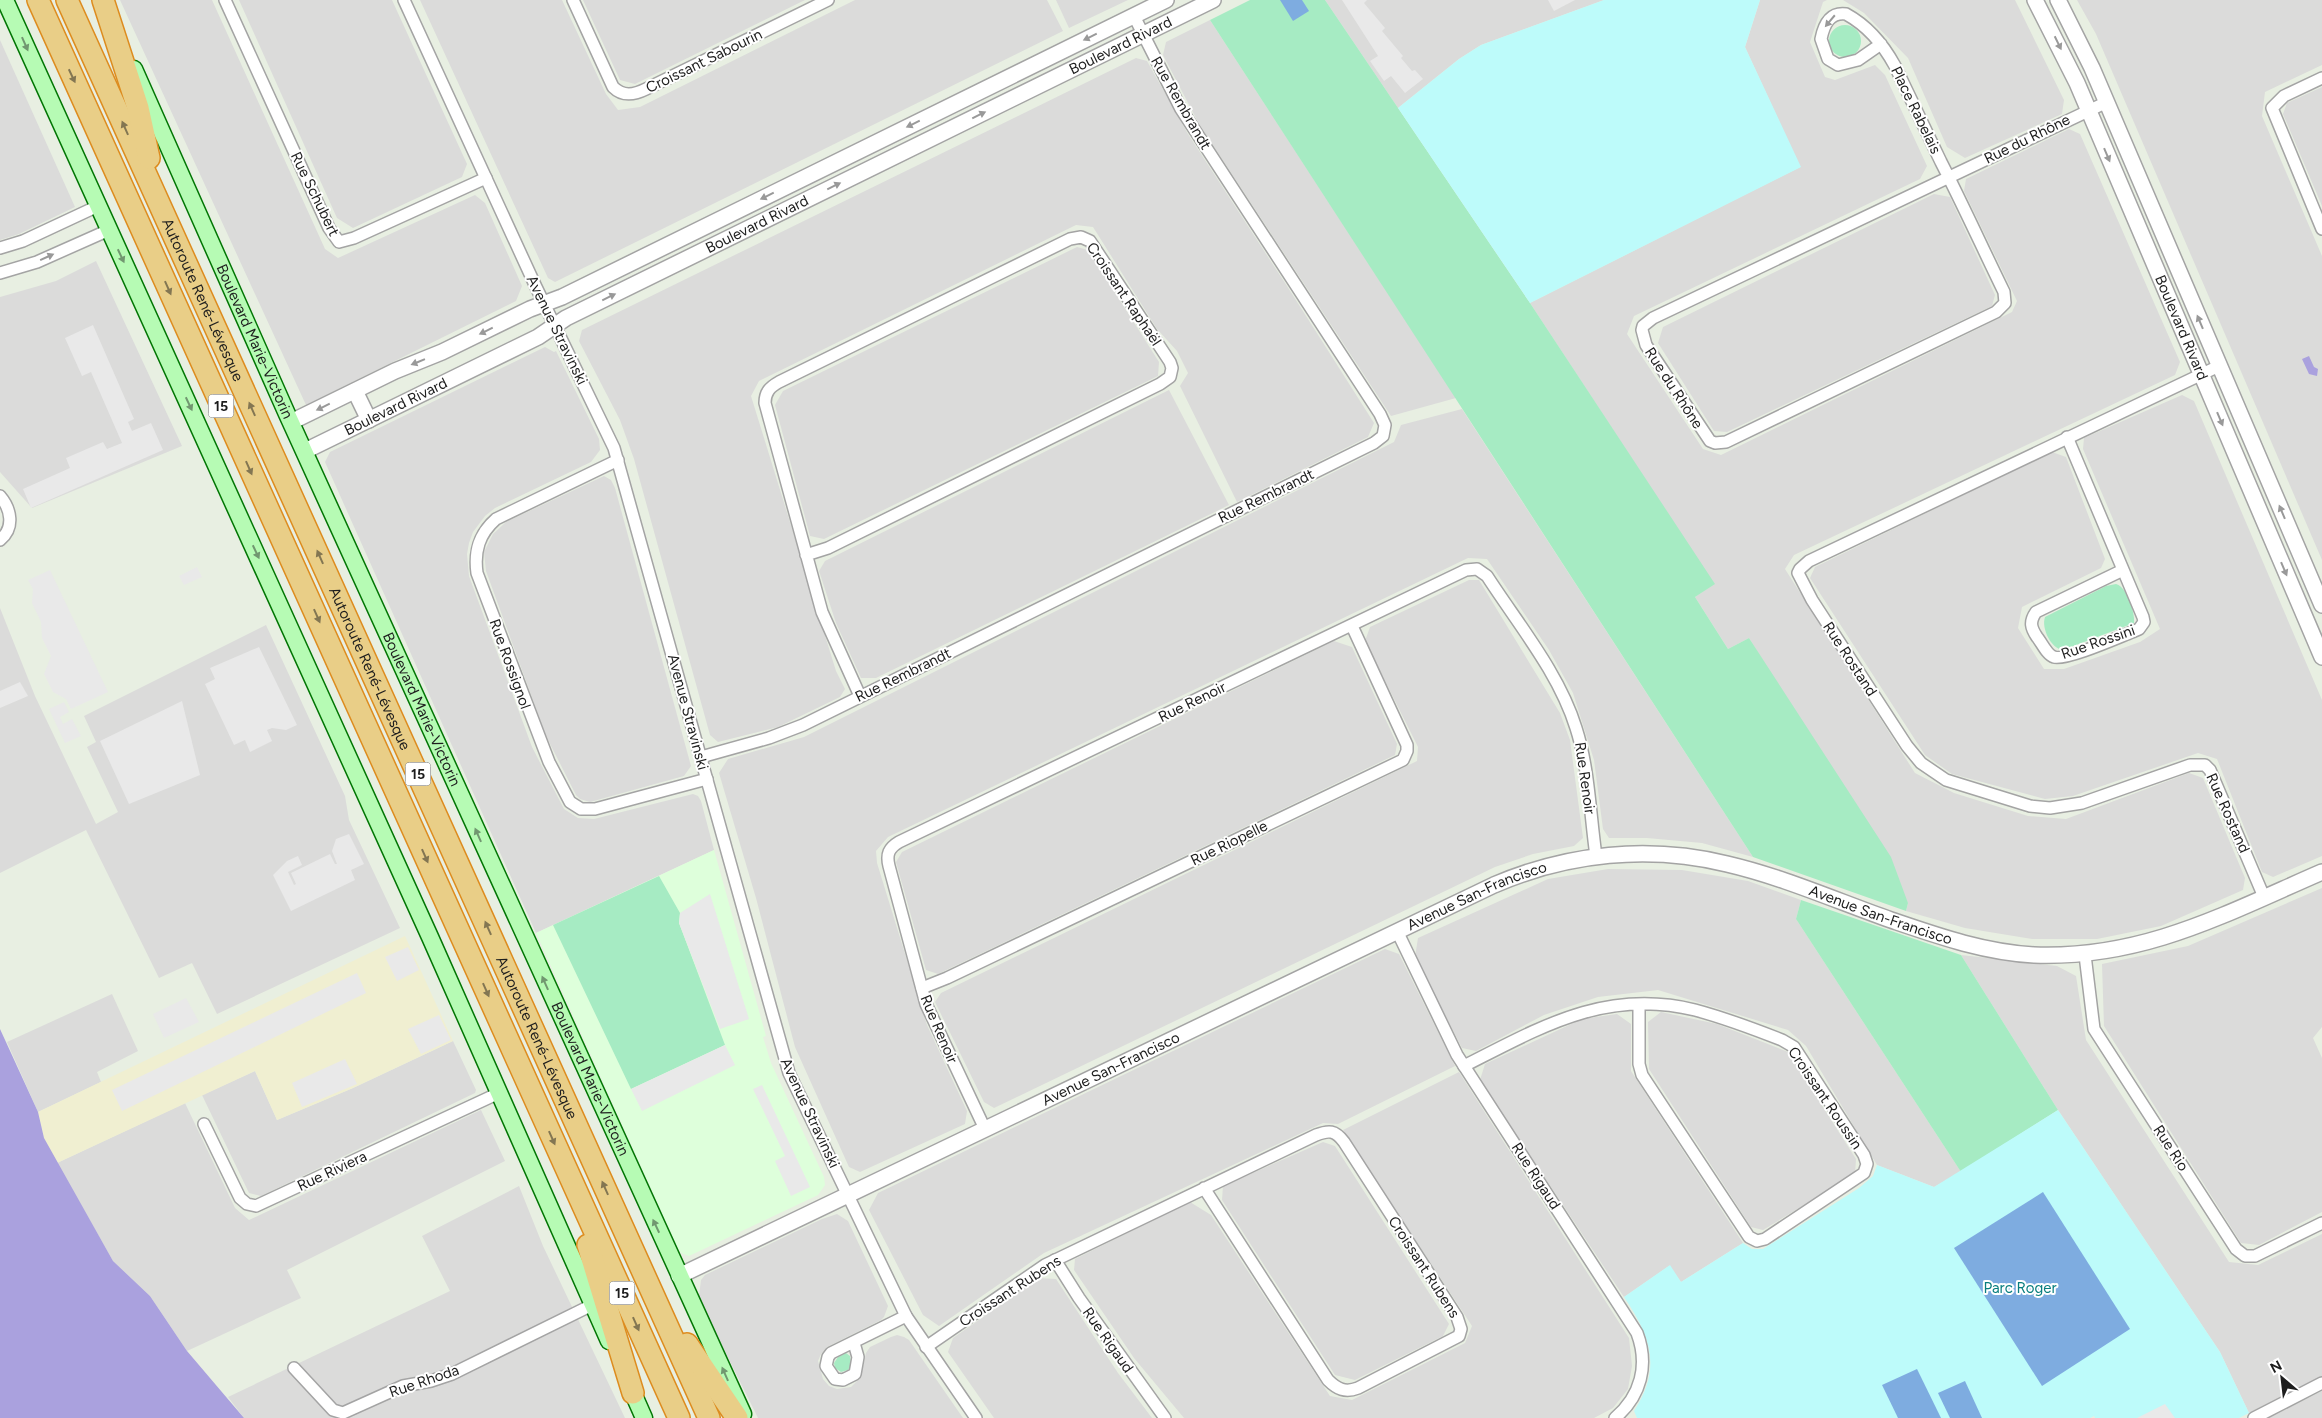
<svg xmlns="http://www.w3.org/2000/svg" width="2322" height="1418" font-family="Figtree,sans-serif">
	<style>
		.residential { fill: #dbdbda }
		.commercial { fill: #f0efd1 }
		.education { fill: #deffdb }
		.grass { fill: #a6ebc3 }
		.park { fill: #bdfbfa }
		.pitch { fill: #7eace0 }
		.parking { fill: #e9e9e9 }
		.water { fill: #aaa1de }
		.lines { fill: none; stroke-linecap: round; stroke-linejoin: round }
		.minor-casing { stroke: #a4a4a4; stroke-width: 14 }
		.tertiary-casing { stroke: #a4a4a4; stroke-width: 18 }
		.secondary-casing { stroke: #027604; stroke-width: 19 }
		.motorway-casing { stroke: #dd8c1f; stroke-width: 24 }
		.minor { stroke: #fff; stroke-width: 11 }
		.tertiary { stroke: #fff; stroke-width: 15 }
		.secondary { stroke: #b6fbb4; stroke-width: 16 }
		.motorway { stroke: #e9ce87; stroke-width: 21 }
		.oneway { fill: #999 }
		.oneway2 { fill: #719770 }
		.oneway3 { fill: #837652 }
		.labels { text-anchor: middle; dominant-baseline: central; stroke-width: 4; stroke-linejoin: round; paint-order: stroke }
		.shield { fill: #fff; stroke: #616161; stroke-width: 1 }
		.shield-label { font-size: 14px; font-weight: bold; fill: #1d1d1d }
		.street-label { font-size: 15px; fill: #1d1d1d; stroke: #fff }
		.park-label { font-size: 15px; fill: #087e7e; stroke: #fff }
	</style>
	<rect width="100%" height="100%" fill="#e8efe2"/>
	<g class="residential">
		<path d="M120 0H212L325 249 338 258 475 195 485 203 522 286 516 301 306 405Z"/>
		<path d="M239 0H392L467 164 462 177 353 228 337 218Z"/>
		<path d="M420 0H562L606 94 618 110 640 107 855 0H1047L1063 31 555 282 548 278Z"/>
		<path d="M583 0H805L635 84 620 80Z"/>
		<path d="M1056 0H1128L1069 28Z"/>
		<path d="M1325 0H1604L1481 45 1459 59 1398 108Z"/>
		<path d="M1760 0H1827L1823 2 1810 42 1825 77 1835 80 1875 65 1885 75 1927 166 1920 179 1634 316 1627 334 1703 449 1721 455 2012 312 2017 301 1964 191 1966 179 2069 129 2080 134 2180 362 2175 375 1794 555 1785 569 1915 773 1954 793 2028 816 2066 819 2189 773 2203 778 2245 878 2243 890 2161 926 2097 939H2032L1965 928 1906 911 1908 903 1749 638 1728 649 1695 597 1714 584 1530 303 1800 167 1745 47Z"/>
		<path d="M1843 0H2015L2064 100 2062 114 1965 158 1947 147 1908 58 1864 13Z"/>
		<path d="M2077 0H2322V65L2265 92 2262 116 2322 256V560L2096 34Z"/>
		<path d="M1210 20 1456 398 1391 416 1199 124 1163 55 1166 42Z"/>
		<path d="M0 40 75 207 19 234 0 240Z"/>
		<path d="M1136 58 1147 61 1188 134 1287 286 1374 423 1368 437 1237 502 1180 386 1188 373 1177 351 1157 329 1093 227 1076 225 759 381 751 396 836 671 845 689 840 697 778 727 718 742 710 735 634 459 620 420 579 341 582 330Z"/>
		<path d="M2322 87V206L2283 114 2287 103Z"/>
		<path d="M1934 194 1950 197 1995 295 1992 306 1727 432 1714 431 1658 343 1663 327Z"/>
		<path d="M1077 247 1088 250 1159 362 1158 376 824 539 810 536 775 405 783 391Z"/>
		<path d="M96 261 182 446 32 508 0 472V297L56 281Z"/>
		<path d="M545 347 554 352 556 351 599 439 600 450 591 462 495 508 485 516 473 532 469 543 467 554 469 576 532 747 564 809 578 818 594 819 693 794 698 796 701 801 714 850 536 933 325 462 330 452Z"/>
		<path d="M1169 390 1229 505 876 678H861L836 623 819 571 825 561Z"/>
		<path d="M2182 395 2194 401 2322 700V856L2273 877 2262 872 2217 759 2198 753 2073 796 2045 799 1952 774 1925 755 1810 578 1815 567 2052 452 2066 457 2105 559 2101 568 2022 607 2018 628 2044 669H2064L2140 642 2160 629 2083 449 2084 438Z"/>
		<path d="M1462 409 1753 857 1702 843 1647 838H1609L1603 829 1594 760 1573 693 1549 650 1487 559 1468 558 888 837 876 851 877 863 927 1025 967 1111 965 1124 860 1172 849 1167 795 1047 756 898 719 773 728 759 804 737 1394 442 1401 425Z"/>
		<path d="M604 476 611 480 615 488 691 766 684 776 590 802 580 799 576 795 546 736 486 571 484 552 493 534 506 522Z"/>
		<path d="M1469 580H1479L1560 713 1570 740 1583 838 1574 846 1533 854 1495 867 994 1108 984 1102 935 1002 941 993 1417 761 1418 747 1365 641 1370 627Z"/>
		<path d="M0 608 35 696 96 824 118 812 87 747 96 742 84 716 266 625 345 796 349 820 400 928 217 1014 192 963 159 978 86 830 0 873Z"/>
		<path d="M1334 641 1352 647 1397 744 1395 755 938 974 926 970 896 862 902 852Z"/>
		<path d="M1608 869 1682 870 1748 881 1801 900 1796 919 1961 1172 1934 1187 1877 1165 1806 1046 1788 1030 1658 990 1598 997 1544 1015 1476 1051 1462 1048 1415 957 1418 938 1548 879Z"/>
		<path d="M2322 888V1027L2313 1038 2322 1058V1212L2259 1245 2241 1243 2104 1026 2102 964 2188 946Z"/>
		<path d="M1385 949 1399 954 1455 1066 1338 1124 1323 1123 1044 1253 939 1326 923 1315 869 1210 878 1193Z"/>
		<path d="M1961 955 2057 966 2076 976 2086 1040 2229 1262 2258 1265 2322 1234V1376L2249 1413 2220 1352 2058 1110Z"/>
		<path d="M112 994 138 1051 97 1072 101 1082 38 1112 7 1042Z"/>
		<path d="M1661 1012 1717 1024 1788 1052 1856 1159 1855 1174 1763 1230 1751 1227 1649 1069 1648 1022Z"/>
		<path d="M1617 1014 1631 1024V1071L1743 1243 1681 1282 1669 1266 1624 1297 1480 1080 1485 1064 1582 1019Z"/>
		<path d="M453 1041 476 1090 475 1093 261 1196 249 1193 202 1095 255 1071 277 1120 353 1088Z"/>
		<path d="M1459 1072 1629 1338 1632 1366 1628 1389 1613 1408 1594 1418H1184L1134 1358 1074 1270 1075 1259 1190 1202 1211 1215 1330 1396 1352 1400 1465 1343 1472 1326 1343 1130Z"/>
		<path d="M185 1103 235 1208 249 1220 481 1110 505 1161 287 1270 301 1298 187 1351 150 1296 113 1261 57 1163Z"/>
		<path d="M1323 1142 1335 1146 1449 1324 1443 1336 1355 1380 1335 1375 1222 1200 1223 1186Z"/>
		<path d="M519 1186 543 1246 625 1418H244L228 1397 450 1291 422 1236Z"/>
		<path d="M837 1214 848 1221 888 1306 884 1317 881 1320 827 1347 821 1354 818 1361 823 1379 829 1386 837 1389 851 1387 861 1377 866 1353 870 1347 891 1337 897 1335 904 1337 909 1340 963 1418H758L702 1305 699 1296 701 1280 705 1275 822 1219Z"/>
		<path d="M1039 1278 1056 1279 1118 1373 1152 1418H994L948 1352 953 1338Z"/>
		<path d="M2322 1391V1418H2268Z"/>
	</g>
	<path class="commercial" d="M405 936 453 1041 353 1088 277 1120 255 1071 57 1163 44 1138 38 1112Z"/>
	<path class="education" d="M714 850 766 1036 763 1037 771 1063 824 1177 825 1185 818 1195 689 1256 681 1253 678 1249 536 933Z"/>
	<g class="grass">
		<path d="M1250 0H1325L1530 303 1715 584 1695 597 1728 649 1749 638 1891 857 1908 903 1906 911 1753 857 1210 20Z"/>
		<circle cx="1845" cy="41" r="16"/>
		<path d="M2116 584C2127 587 2135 612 2134 623L2063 650C2051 649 2041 628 2045 617L2106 586Z"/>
		<path d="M659 876 680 913 679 923 725 1045 631 1089 553 925Z"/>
		<path d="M1801 900 1961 955 2058 1110 1961 1172 1796 919Z"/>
		<path d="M846 1353 850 1356 851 1365 848 1370 841 1372 835 1368 834 1363 838 1357Z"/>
	</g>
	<g class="park">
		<path d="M1604 0H1760L1745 47 1801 167 1530 303 1398 108 1459 59 1481 45Z"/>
		<path d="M2058 1110 2220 1352 2249 1413 2239 1418H2095L2094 1416 2090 1418H1637L1634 1411C1662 1368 1651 1337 1624 1297L1670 1265 1681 1282 1743 1243 1752 1249H1763L1859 1188 1873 1176 1877 1165 1934 1187Z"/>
	</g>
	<g class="pitch">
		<path d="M1280 0H1302L1309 11 1293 21Z"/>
		<path d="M2043 1192 2130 1329 2042 1386 1954 1248Z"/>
		<path d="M1917 1369 1941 1418H1898L1882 1385Z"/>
		<path d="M1965 1381 1982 1418H1950L1938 1393Z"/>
	</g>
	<g class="parking">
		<path d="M1342 0H1367L1364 3 1385 28 1382 31 1403 56 1401 58 1412 71 1415 70 1423 79 1405 93 1391 76 1384 81 1370 61 1378 56Z"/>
		<path d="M1548 0H1575L1554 11Z"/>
		<path d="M93 325 134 419 128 422 132 431 151 423 163 450 31 508 23 489 70 468 66 458 103 442 107 449 122 443 91 372 82 376 65 338Z"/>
		<path d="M197 567 202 577 184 585 179 576Z"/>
		<path d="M50 570 108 692 71 709 66 699 53 692 44 674 51 656 42 638 41 622 32 603 33 589 28 580Z"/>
		<path d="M259 647 297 725 286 730 272 728 267 730 272 741 250 752 245 740 234 745 205 684 215 679 210 668Z"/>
		<path d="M20 682 28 696 0 708V691Z"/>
		<path d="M182 701 200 775 129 804 100 741Z"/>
		<path d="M64 702 69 712 60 717 63 724 72 719 81 736 65 743 49 709Z"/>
		<path d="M349 834 364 864 351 870 355 880 291 911 273 875 287 861 298 856 302 865 288 872 294 885 296 884 291 873 330 854 335 864H337L332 851 336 839Z"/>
		<path d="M710 894 749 1019 720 1029 679 923 680 913Z"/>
		<path d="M408 947 419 970 397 981 385 957Z"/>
		<path d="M357 973 366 993 122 1111 112 1090Z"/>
		<path d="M186 998 199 1022 164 1038 153 1014Z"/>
		<path d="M439 1015 451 1040 421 1054 408 1029Z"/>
		<path d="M725 1045 735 1065 642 1111 631 1089Z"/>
		<path d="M345 1059 357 1084 302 1107 292 1083Z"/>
		<path d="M762 1085 810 1187 791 1196 775 1161 785 1156 753 1089Z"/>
		<path d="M2165 1404 2175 1418H2137Z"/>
	</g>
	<g class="water">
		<path d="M2309 356 2314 367 2318 369 2317 376 2309 374 2302 359Z"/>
		<path d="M0 1029 38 1112 44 1138 113 1261 150 1296 187 1351 244 1418H0Z"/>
	</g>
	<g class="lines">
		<g class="minor-casing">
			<g id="minor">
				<path d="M225 0 329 228 339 242 354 238 486 178"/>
				<path d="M404 0 536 287 614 448 789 1073 906 1316 976 1418"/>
				<path d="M573 0 613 87C623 97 634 95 646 89L828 0"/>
				<path d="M1881 44 1858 60 1838 65 1828 59 1821 39C1824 24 1830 12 1846 14 1868 26 1883 44 1895 66L1941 162C1963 205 1983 249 2004 292L2005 303 1996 312 1726 442 1715 443 1710 441 1646 345 1642 330 1643 326 1653 318 2107 102"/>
				<path d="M2322 78 2284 96 2272 108 2322 229"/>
				<path d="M0 248 23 241 98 206"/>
				<path d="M0 273 37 262 109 230"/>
				<path d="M2219 366 1809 561 1800 569 1798 573 1812 600 1907 746 1921 763 1946 780 2030 806 2050 808 2082 803 2190 765H2205L2210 770 2264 897"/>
				<path d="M2067 437 2143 617 2144 622 2139 629 2132 632C2119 637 2065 661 2054 657 2047 655 2042 643 2037 637 2031 628 2029 622 2036 612L2123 570"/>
				<path d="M618 460 496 519C479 534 474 551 477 573L549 762 570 802 581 809H595L707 779"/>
				<path d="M0 496C11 509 15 528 0 540"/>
				<path d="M806 555 828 548 1160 384 1170 377 1172 368 1170 362 1090 241 1081 237 1070 239 779 382C770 387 765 392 765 403L822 612 860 696"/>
				<path d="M701 757 769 738 803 725 1374 443 1383 436 1385 425 1380 414 1181 109 1134 16"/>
				<path d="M1397 931 1457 1055 1637 1333C1649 1365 1641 1396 1615 1418"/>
				<path d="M2085 955 2094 1029 2236 1249 2245 1256H2255L2322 1223"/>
				<path d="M922 988 947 978 1403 760 1407 751V745L1352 626"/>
				<path d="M1464 1066C1541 1027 1606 988 1695 1010 1725 1018 1754 1029 1782 1040L1794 1047 1864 1155 1867 1164 1864 1173 1765 1239 1757 1241 1749 1237 1642 1075 1639 1064V1004"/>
				<path d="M204 1124 240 1198 247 1204 256 1206 499 1093"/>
				<path d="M985 1129 926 1004 889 866C886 854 889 848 899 842L1466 570 1477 569 1487 576C1518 624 1559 673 1576 728 1589 768 1590 814 1596 856"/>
				<path d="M1055 1260 1079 1298 1165 1418"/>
				<path d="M854 1343 858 1357 855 1374 843 1380 835 1379 826 1366 828 1357 831 1353 906 1316"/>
				<path d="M926 1347 1045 1265 1316 1135C1329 1130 1335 1130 1344 1142L1457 1317 1461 1329 1459 1336 1358 1388C1345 1393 1337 1389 1328 1380L1204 1188"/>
				<path d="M294 1368 333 1410 343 1413 403 1386 431 1381 452 1374 592 1305"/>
				<path d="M2254 1418 2322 1383"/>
			</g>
		</g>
		<g class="tertiary-casing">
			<g id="tertiary">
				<path id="s1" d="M2035 0 2077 83 2322 657"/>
				<path d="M2058 0 2092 68 2322 605"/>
				<path d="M355 391 369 420"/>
				<path d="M291 422 395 371 442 352 530 309 562 297 1166 0"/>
				<path id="s2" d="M305 451 538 337 566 318 1213 0"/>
				<path id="s3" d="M679 1276 1494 885C1568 853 1649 845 1727 864 1783 877 1837 901 1891 920 1938 936 1983 952 2034 955 2143 959 2225 914 2322 872"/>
			</g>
		</g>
		<g class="secondary-casing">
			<g id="secondary">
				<path d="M5 0 430 937 609 1341"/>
				<path id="s4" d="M134 69 287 414 743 1414"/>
				<path d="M629 1384 644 1418"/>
			</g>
		</g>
		<g class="motorway-casing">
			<g id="motorway">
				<path d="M38 0 679 1418"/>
				<path id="s5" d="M67 0 709 1418"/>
				<path d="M103 0 138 108 149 158"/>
				<path d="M588 1245 633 1393"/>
				<path d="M687 1344 737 1418"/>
			</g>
		</g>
		<use href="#minor" class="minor"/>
		<use href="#tertiary" class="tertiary"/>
		<use href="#secondary" class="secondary"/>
		<use href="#motorway" class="motorway"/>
	</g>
	<defs><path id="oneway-solid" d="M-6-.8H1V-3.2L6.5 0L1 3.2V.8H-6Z" transform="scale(1.25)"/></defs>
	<g class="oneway">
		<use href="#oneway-solid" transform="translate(1830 21) rotate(130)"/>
		<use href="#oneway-solid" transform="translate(1090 37) rotate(154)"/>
		<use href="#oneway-solid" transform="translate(2058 43) rotate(64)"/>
		<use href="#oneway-solid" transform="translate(979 115) rotate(-26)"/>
		<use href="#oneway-solid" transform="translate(913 124) rotate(154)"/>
		<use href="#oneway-solid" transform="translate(2107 155) rotate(67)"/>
		<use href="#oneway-solid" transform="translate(834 186) rotate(-26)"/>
		<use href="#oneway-solid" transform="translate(767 196) rotate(154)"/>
		<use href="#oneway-solid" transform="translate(47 257) rotate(-24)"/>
		<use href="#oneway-solid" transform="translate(609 297) rotate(-26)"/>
		<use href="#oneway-solid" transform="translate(2200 322) rotate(-113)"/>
		<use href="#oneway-solid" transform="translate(486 331) rotate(154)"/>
		<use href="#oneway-solid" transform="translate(418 362) rotate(158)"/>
		<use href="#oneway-solid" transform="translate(323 407) rotate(154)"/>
		<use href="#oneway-solid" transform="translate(2220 419) rotate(67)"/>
		<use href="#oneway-solid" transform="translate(2282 512) rotate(-113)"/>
		<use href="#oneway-solid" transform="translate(2284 569) rotate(67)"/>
	</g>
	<g class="oneway2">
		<use href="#oneway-solid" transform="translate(25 44) rotate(66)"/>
		<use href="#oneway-solid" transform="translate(121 256) rotate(65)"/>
		<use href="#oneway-solid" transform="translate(189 404) rotate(65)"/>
		<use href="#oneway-solid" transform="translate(256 552) rotate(65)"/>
		<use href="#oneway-solid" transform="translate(478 835) rotate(-114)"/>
		<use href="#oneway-solid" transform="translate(545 983) rotate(-114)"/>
		<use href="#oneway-solid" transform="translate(656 1226) rotate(-115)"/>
		<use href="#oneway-solid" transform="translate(725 1374) rotate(-114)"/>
	</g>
	<g class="oneway3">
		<use href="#oneway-solid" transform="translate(72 76) rotate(65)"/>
		<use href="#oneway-solid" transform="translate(125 128) rotate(-114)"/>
		<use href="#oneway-solid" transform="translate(168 288) rotate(66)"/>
		<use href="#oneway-solid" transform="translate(252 409) rotate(-114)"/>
		<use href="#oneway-solid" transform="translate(249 468) rotate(66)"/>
		<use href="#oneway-solid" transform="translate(320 557) rotate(-114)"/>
		<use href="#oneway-solid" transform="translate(317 616) rotate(66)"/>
		<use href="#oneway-solid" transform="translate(425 856) rotate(66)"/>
		<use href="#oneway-solid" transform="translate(488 928) rotate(-114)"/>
		<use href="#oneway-solid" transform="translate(486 990) rotate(66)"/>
		<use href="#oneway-solid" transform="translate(552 1138) rotate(66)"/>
		<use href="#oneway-solid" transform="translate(605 1188) rotate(-114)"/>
		<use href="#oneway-solid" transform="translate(636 1324) rotate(66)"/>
	</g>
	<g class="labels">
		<g class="shield">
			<rect x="208.5" y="394.5" width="25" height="23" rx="4"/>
			<rect x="405.5" y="762.5" width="25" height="23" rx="4"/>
			<rect x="609.5" y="1281.5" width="25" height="23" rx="4"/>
		</g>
		<g class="shield-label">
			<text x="221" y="406">15</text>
			<text x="418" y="774">15</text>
			<text x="622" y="1293">15</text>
		</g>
		<g class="street-label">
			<text stroke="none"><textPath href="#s2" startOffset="911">Boulevard Rivard</textPath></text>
			<text transform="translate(704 61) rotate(-26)">Croissant Sabourin</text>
			<text transform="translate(1181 103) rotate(60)">Rue Rembrandt</text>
			<text transform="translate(1916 110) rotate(64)">Place Rabelais</text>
			<text transform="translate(2027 139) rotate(-26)">Rue du Rhône</text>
			<text transform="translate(315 194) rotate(64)">Rue Schubert</text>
			<text stroke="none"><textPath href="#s2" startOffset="506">Boulevard Rivard</textPath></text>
			<text transform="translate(1124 294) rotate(56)">Croissant Raphaël</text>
			<text stroke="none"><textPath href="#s5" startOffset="329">Autoroute René-Lévesque</textPath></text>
			<text stroke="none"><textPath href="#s1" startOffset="359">Boulevard Rivard</textPath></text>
			<text transform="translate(557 330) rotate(64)">Avenue Stravinski</text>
			<text stroke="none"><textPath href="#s4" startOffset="298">Boulevard Marie-Victorin</textPath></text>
			<text transform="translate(1674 388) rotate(57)">Rue du Rhône</text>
			<text stroke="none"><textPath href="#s2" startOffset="101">Boulevard Rivard</textPath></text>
			<text transform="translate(1266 496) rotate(-26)">Rue Rembrandt</text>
			<text transform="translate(2098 642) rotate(-19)">Rue Rossini</text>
			<text transform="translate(1850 659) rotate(57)">Rue Rostand</text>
			<text transform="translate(510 664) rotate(70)">Rue Rossignol</text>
			<text stroke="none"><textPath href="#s5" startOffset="734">Autoroute René-Lévesque</textPath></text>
			<text transform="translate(903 675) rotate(-26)">Rue Rembrandt</text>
			<text transform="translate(1192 702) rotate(-26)">Rue Renoir</text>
			<text stroke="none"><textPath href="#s4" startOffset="702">Boulevard Marie-Victorin</textPath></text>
			<text transform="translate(688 712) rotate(75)">Avenue Stravinski</text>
			<text transform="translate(1585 778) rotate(82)">Rue Renoir</text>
			<text transform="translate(2228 813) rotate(66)">Rue Rostand</text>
			<text transform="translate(1229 843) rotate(-26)">Rue Riopelle</text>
			<text stroke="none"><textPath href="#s3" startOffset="884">Avenue San-Francisco</textPath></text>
			<text stroke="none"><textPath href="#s3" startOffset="1304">Avenue San-Francisco</textPath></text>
			<text transform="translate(939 1029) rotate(67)">Rue Renoir</text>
			<text stroke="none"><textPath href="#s5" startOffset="1139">Autoroute René-Lévesque</textPath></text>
			<text stroke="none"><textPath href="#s3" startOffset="479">Avenue San-Francisco</textPath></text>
			<text stroke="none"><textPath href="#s4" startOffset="1108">Boulevard Marie-Victorin</textPath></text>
			<text transform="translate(1825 1098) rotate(56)">Croissant Roussin</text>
			<text transform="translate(810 1113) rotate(65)">Avenue Stravinski</text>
			<text transform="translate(2171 1148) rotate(57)">Rue Rio</text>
			<text transform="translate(332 1171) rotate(-25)">Rue Riviera</text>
			<text transform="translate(1536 1176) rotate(57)">Rue Rigaud</text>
			<text transform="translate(1424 1267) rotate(57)">Croissant Rubens</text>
			<text transform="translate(1010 1291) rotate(-33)">Croissant Rubens</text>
			<text transform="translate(1108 1340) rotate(55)">Rue Rigaud</text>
			<text transform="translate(424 1381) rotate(-19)">Rue Rhoda</text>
		</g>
		<g class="park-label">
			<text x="2020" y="1288">Parc Roger</text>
		</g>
	</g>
	<g transform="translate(2282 1378) rotate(332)" stroke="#ffffff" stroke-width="4" paint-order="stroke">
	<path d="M0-4L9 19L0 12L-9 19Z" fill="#1d1d1d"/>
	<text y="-8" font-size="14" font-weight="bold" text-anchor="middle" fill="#1d1d1d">N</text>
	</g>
</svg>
